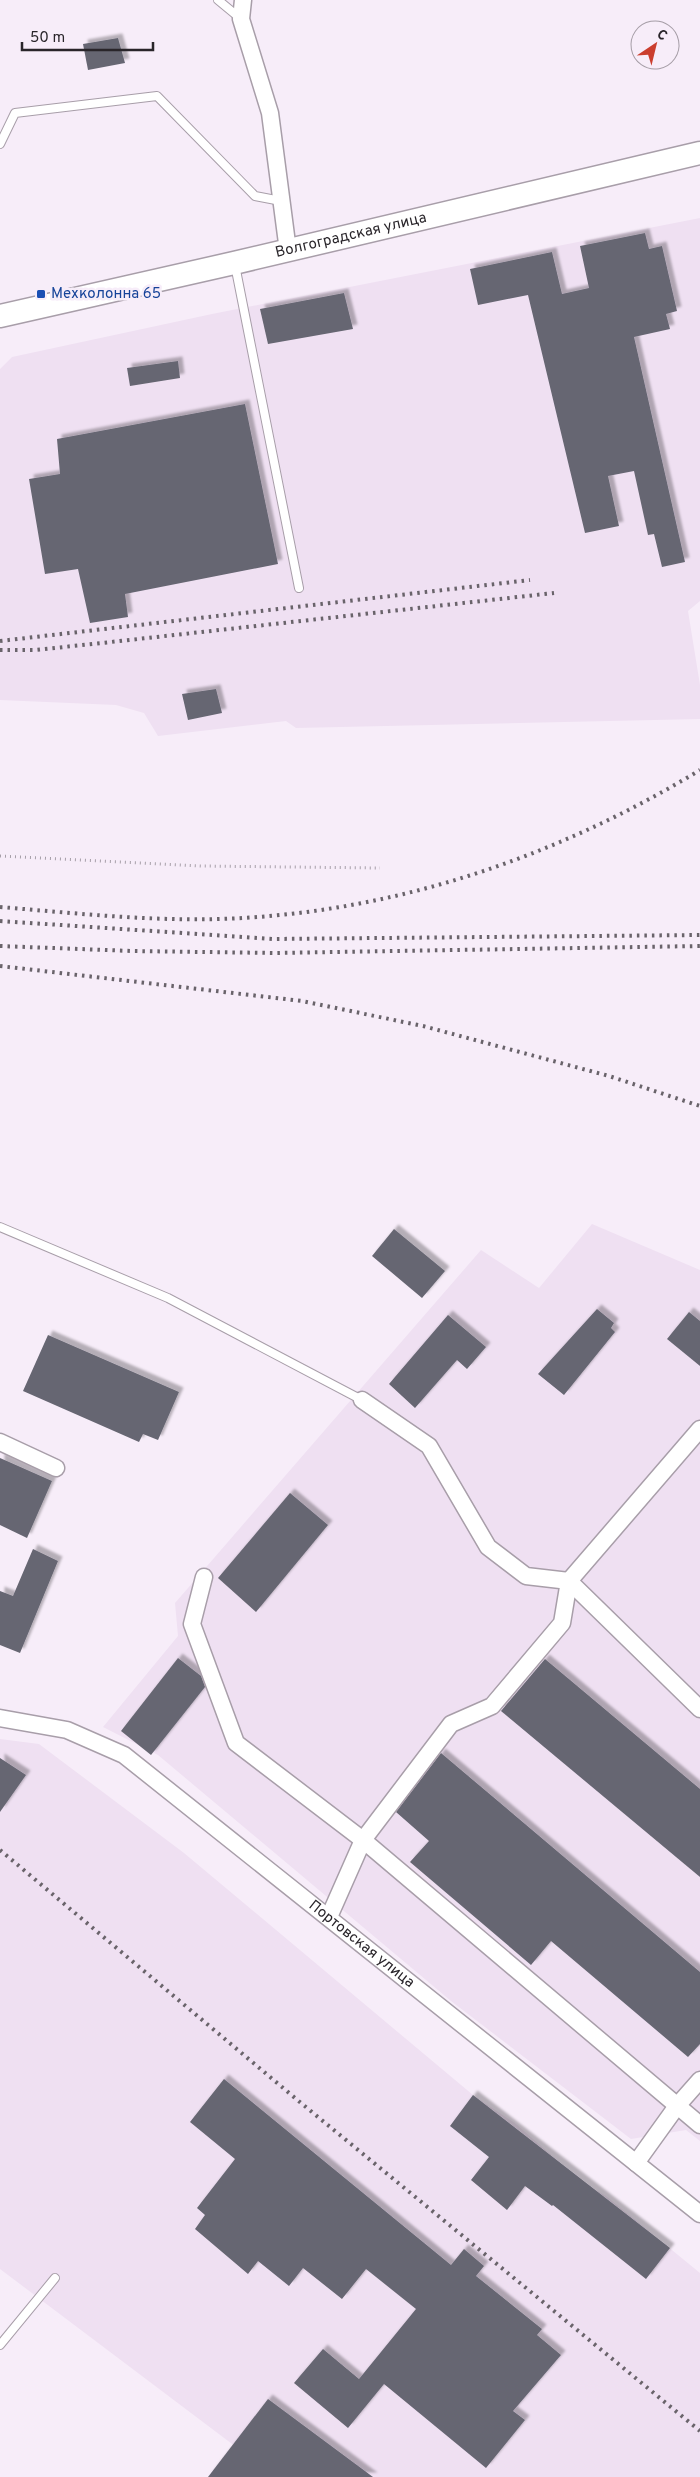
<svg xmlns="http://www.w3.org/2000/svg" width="700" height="2477" font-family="Overpass,sans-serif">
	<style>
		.built { fill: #efe0f2 }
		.building { fill: #666672; filter: url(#shadow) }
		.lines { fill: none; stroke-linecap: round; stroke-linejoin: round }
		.service-casing { stroke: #a89ea9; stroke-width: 10 }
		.minor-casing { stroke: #a89ea9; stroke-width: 19 }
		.secondary-casing { stroke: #a89ea9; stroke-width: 25 }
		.path { stroke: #a59ea7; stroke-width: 3; stroke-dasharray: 1 4; stroke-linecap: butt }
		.service { stroke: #fff; stroke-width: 8 }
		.minor { stroke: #fff; stroke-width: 16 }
		.secondary { stroke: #fff; stroke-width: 22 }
		.rail { stroke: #69636a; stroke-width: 4; stroke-dasharray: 2.5 5; stroke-linecap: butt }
		.transit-dot { fill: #1a4fb4; stroke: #f7edf9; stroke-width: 2 }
		.labels { text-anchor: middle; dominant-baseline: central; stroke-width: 5; stroke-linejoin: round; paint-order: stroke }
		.street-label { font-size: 15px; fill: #29252a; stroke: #f7edf9 }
		.transit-label { font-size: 15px; fill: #164399; stroke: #f7edf9; text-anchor: start }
	</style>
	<defs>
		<filter id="shadow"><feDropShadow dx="4.5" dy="-4.5" stdDeviation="1" flood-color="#0004"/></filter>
	</defs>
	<rect width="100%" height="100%" fill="#f7edf9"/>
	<g class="built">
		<path d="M700 218V601L688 611 700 685V719L296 728 286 721 158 736 144 713 116 705 0 700V369L12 357 212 314Z"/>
		<path d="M592 1224 700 1270V2141L686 2130 631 2139 451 2001 158 1755 103 1727 178 1636 175 1603 481 1250 539 1288Z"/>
		<path d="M0 1739 39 1744 184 1853 473 2095 516 2124 582 2182 606 2196 700 2273V2477H276L0 2269Z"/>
	</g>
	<g class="building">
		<path d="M118 38 125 63 88 70 83 44Z"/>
		<path d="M645 233 649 249 662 246 677 311 666 314 670 329 634 337 685 562 662 567 654 534 648 535 634 471 608 476 619 526 585 533 528 295 478 305 470 269 552 252 562 294 589 288 580 246Z"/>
		<path d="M344 293 353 329 268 344 260 309Z"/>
		<path d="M178 361 180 378 130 386 127 368Z"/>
		<path d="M245 404 278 564 125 594 128 617 90 623 78 569 45 574 29 479 60 474 57 439Z"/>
		<path d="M216 689 222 713 188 720 182 694Z"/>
		<path d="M394 1229 445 1271 422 1298 372 1256Z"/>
		<path d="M597 1309 614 1323 611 1328 615 1332 564 1395 538 1374Z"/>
		<path d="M689 1312 700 1321V1366L667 1339Z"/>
		<path d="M448 1315 486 1347 467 1369 457 1360 415 1408 389 1384Z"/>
		<path d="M48 1335 179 1392 158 1440 143 1434 139 1442 23 1391Z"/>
		<path d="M0 1458 52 1481 27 1538 0 1525Z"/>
		<path d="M290 1493 328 1525 256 1612 218 1578Z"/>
		<path d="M33 1549 58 1561 20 1653 0 1645V1591L13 1596Z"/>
		<path d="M178 1658 201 1676 205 1687 151 1755 121 1731Z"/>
		<path d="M545 1659 700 1789V1877L501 1711Z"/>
		<path d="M441 1753 700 1972V2044L688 2057 551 1941 531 1965 410 1862 429 1841 396 1812Z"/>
		<path d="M0 1758 26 1775 0 1812Z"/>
		<path d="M224 2079 451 2265 464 2249 484 2266 476 2276 542 2329 537 2335 561 2355 513 2411 525 2420 486 2468 384 2384 348 2428 294 2383 323 2349 359 2379 416 2309 366 2269 342 2299 303 2268 289 2286 258 2261 248 2274 195 2229 205 2215 197 2208 235 2159 190 2122Z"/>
		<path d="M473 2095 670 2248 646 2279 553 2205 552 2206 525 2186 507 2210 471 2180 489 2157 450 2126Z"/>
		<path d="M268 2399 373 2477H208Z"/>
	</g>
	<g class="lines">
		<g class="service-casing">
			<g id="service">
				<path d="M218 0 241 19"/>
				<path d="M0 144 15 113 157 96 255 196 281 201"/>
				<path d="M235 265 299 588"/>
				<path d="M0 1227 168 1298 362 1400"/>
				<path d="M0 2345 55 2278"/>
			</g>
		</g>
		<g class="minor-casing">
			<g id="minor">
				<path d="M243 0 241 19 270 113 288 251"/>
				<path d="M362 1400 429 1446 488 1547 526 1576 569 1581 700 1709"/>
				<path d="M0 1442 56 1468"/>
				<path d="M204 1577 192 1624 236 1743 363 1840 700 2125"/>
				<path id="s1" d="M0 1718 67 1730 124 1755 700 2214"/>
				<path d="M329 1917 363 1840 451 1724 492 1706 562 1623 569 1581 700 1429"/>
				<path d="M636 2163 677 2106 700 2080"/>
			</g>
		</g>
		<g class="secondary-casing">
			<g id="secondary">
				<path id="s2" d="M0 316 234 263 700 153"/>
			</g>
		</g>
		<path class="path" d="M0 856 201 866 380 868"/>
		<use href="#service" class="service"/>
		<use href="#minor" class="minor"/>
		<use href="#secondary" class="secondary"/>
		<g class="rail">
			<path d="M0 641 530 580"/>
			<path d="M0 650H35L102 643 554 593"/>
			<path d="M0 907C73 913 146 921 219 919 390 914 555 858 700 770"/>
			<path d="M0 921 273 939 700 935"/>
			<path d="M0 946 132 951 275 953 700 946"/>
			<path d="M0 966 302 1001 423 1026 609 1076 700 1106"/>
			<path d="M0 1850 301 2103 700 2431"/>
		</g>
	</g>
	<rect class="transit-dot" x="36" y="289" width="10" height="10" rx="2.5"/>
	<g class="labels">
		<g class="street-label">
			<text stroke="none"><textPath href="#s2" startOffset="360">Волгоградская улица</textPath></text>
			<text stroke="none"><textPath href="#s1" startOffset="434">Портовская улица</textPath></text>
		</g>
		<g class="transit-label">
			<text x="51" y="294">Мехколонна 65</text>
		</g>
	</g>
	<g transform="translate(655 45) rotate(35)"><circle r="24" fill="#f7edf9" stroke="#a59da6"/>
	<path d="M0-4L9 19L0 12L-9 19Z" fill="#cb3e2e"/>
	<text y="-8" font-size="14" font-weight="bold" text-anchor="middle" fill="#29252a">С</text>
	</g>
	<path d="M22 42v8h131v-8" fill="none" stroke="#29252a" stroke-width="2.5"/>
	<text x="30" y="42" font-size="15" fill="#29252a" stroke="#f7edf9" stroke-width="4" paint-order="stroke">50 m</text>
</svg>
